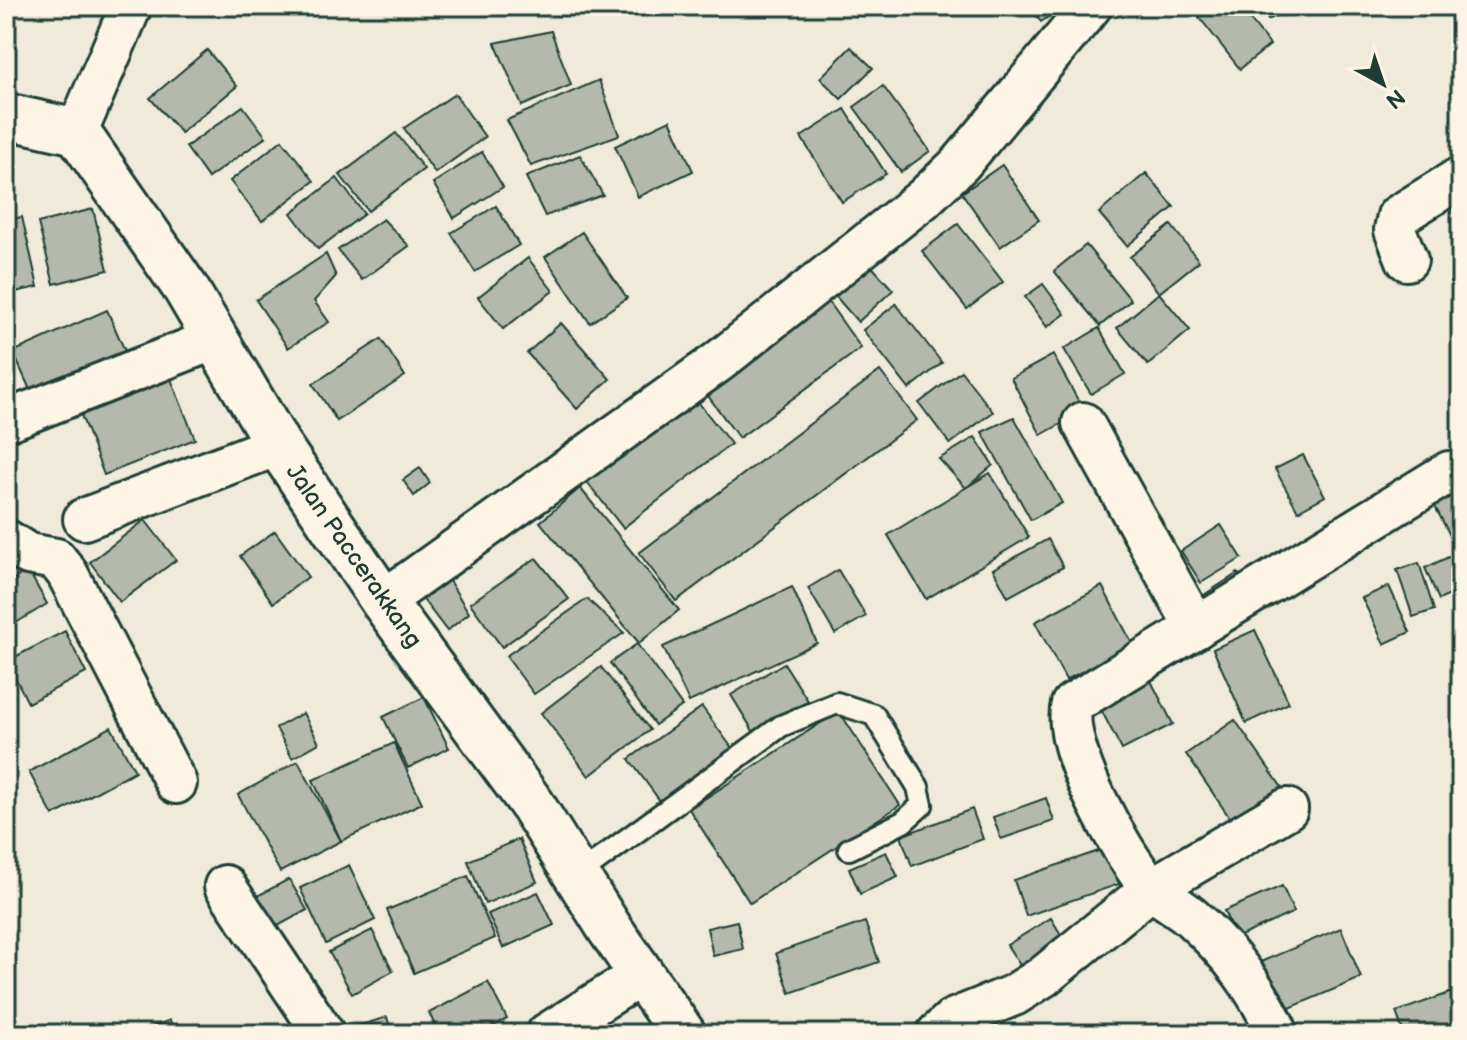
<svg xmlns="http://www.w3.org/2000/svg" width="1467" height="1040" font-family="'Balsamiq Sans',sans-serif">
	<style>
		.building { fill: #b5b9ad; stroke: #1f3d34; stroke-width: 2 }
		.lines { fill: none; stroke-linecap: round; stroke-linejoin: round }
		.lane-casing { stroke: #1f3d34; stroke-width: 26 }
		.street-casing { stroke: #1f3d34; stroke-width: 46 }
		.secondary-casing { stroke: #1f3d34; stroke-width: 50 }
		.lane { stroke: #fcf5e5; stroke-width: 20 }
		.street { stroke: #fcf5e5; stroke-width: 40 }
		.secondary { stroke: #fcf5e5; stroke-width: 44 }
		.labels { text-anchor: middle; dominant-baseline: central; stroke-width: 8; stroke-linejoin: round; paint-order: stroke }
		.street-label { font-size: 24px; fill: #1f3d34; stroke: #fcf5e5 }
	</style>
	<rect width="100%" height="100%" fill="#efeada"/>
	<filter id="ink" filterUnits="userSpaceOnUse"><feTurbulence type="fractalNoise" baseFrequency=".0125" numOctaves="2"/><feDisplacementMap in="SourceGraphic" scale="16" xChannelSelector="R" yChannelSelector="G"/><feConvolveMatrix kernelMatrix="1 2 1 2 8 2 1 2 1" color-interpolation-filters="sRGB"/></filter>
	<g filter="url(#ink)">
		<g class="building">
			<path d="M1029 6H1064L1041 22Z"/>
			<path d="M1213 6H1239L1270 45 1240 69 1199 17Z"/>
			<path d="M1261 6H1296L1268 20Z"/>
			<path d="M551 31 571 85 522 106 495 43Z"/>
			<path d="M851 47 873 68 841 99 820 78Z"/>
			<path d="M207 50 237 86 181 133 150 98Z"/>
			<path d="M599 80 619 135 531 166 507 120Z"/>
			<path d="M883 86 930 151 901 172 854 107Z"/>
			<path d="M455 94 485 137 435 173 404 128Z"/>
			<path d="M243 106 266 137 208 178 186 147Z"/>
			<path d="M845 109 886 174 842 202 801 137Z"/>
			<path d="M670 120 693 171 638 197 615 146Z"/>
			<path d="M396 133 424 169 368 211 340 175Z"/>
			<path d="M282 140 314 181 262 221 230 181Z"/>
			<path d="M482 152 503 187 454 218 433 183Z"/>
			<path d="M580 155 603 195 545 216 526 177Z"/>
			<path d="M1002 165 1039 220 1000 247 962 193Z"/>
			<path d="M1146 173 1174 207 1127 246 1099 213Z"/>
			<path d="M337 178 364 214 318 249 291 213Z"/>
			<path d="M496 206 519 245 475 272 451 233Z"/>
			<path d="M93 209 108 270 54 284 38 223Z"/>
			<path d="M22 217 38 287 6 294V220Z"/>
			<path d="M383 219 409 246 362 280 338 250Z"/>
			<path d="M958 224 1003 282 967 309 922 251Z"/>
			<path d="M1171 225 1199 261 1159 293 1130 257Z"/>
			<path d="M582 232 627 298 590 323 545 257Z"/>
			<path d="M1086 245 1131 300 1100 326 1054 271Z"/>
			<path d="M326 254 336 276 314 301 329 322 288 348 256 300Z"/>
			<path d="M528 258 553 291 503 329 478 297Z"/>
			<path d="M866 260 893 290 858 322 831 291Z"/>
			<path d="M1043 284 1065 314 1047 327 1025 297Z"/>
			<path d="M1159 293 1190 330 1148 365 1117 328Z"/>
			<path d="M826 299 861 348 739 438 703 389Z"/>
			<path d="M896 304 942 363 909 389 863 330Z"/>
			<path d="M107 310 129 360 35 401 13 352Z"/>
			<path d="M561 323 610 379 577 409 527 353Z"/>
			<path d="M1099 328 1125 374 1091 394 1064 349Z"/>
			<path d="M381 339 405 376 337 421 313 384Z"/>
			<path d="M1053 355 1084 411 1041 435 1011 378Z"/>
			<path d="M880 371 917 420 676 601 639 553Z"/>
			<path d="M961 371 993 412 950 444 919 403Z"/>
			<path d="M171 379 195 439 104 475 81 415Z"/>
			<path d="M695 398 731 444 623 528 587 482Z"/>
			<path d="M1014 417 1062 503 1031 520 982 432Z"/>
			<path d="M975 437 993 465 966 488 939 459Z"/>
			<path d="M1303 455 1325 496 1298 511 1275 469Z"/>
			<path d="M420 468 430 483 414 496 403 480Z"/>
			<path d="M990 473 1029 537 926 599 888 535Z"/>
			<path d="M1455 479 1461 491V544L1456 547 1428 493Z"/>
			<path d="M580 488 679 610 639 643 540 522Z"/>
			<path d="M145 520 176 560 120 602 90 562Z"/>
			<path d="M1221 525 1242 558 1201 583 1181 551Z"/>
			<path d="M275 531 308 577 273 603 240 556Z"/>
			<path d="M1048 539 1063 567 1008 597 993 569Z"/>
			<path d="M1461 551V590L1439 600 1425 568Z"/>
			<path d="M536 558 569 599 502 647 470 603Z"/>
			<path d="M1419 563 1434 610 1413 617 1397 570Z"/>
			<path d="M28 570 47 604 6 629V584Z"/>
			<path d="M838 570 866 616 835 634 808 588Z"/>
			<path d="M1238 573 1248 588 1207 616 1196 600Z"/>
			<path d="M445 574 469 613 447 631 418 593Z"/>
			<path d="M1102 586 1133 645 1066 680 1035 622Z"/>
			<path d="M1389 586 1410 632 1384 644 1362 598Z"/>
			<path d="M792 587 817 643 689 702 663 647Z"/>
			<path d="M587 599 624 633 534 694 506 656Z"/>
			<path d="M1255 630 1289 703 1246 723 1213 649Z"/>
			<path d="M65 631 86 673 28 703 7 661Z"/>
			<path d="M637 644 682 706 655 725 610 663Z"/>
			<path d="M784 663 808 701 755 734 731 695Z"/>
			<path d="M601 667 650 730 589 776 541 713Z"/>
			<path d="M1148 675 1173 724 1122 750 1097 702Z"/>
			<path d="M424 697 449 748 408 768 383 717Z"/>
			<path d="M702 707 735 752 663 805 629 759Z"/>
			<path d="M839 711 900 805 750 903 689 809Z"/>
			<path d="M303 713 319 743 292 758 276 728Z"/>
			<path d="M1235 720 1283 789 1234 824 1186 754Z"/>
			<path d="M111 727 135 771 53 816 29 772Z"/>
			<path d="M394 743 422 803 341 841 313 780Z"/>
			<path d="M298 761 341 841 280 872 238 795Z"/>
			<path d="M1046 798 1054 821 1001 839 993 817Z"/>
			<path d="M972 809 983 839 912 866 901 836Z"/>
			<path d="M519 839 537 882 485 904 468 861Z"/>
			<path d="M1113 846 1125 882 1026 916 1014 880Z"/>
			<path d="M886 852 898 877 860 894 849 868Z"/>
			<path d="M349 865 375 920 326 944 300 888Z"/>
			<path d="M468 876 495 938 414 973 387 910Z"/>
			<path d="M289 879 307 910 267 932 250 900Z"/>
			<path d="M1282 886 1294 912 1236 938 1224 911Z"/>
			<path d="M538 892 554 925 503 948 488 914Z"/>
			<path d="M1051 918 1070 950 1027 976 1007 945Z"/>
			<path d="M737 921 743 949 713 956 707 928Z"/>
			<path d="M865 922 879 962 790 993 776 953Z"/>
			<path d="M1341 928 1361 978 1278 1013 1258 963Z"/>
			<path d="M372 930 393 971 352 994 329 952Z"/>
			<path d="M488 982 507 1019 478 1034H439L429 1013Z"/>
			<path d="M1461 989V1034H1404L1396 1012Z"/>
			<path d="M387 1017 392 1034H354L352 1028Z"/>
			<path d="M170 1020 175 1034H133Z"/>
		</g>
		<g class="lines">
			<g class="lane-casing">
				<path id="lane" d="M578 875 781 726 837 703 874 715 918 787 922 805 903 822 849 849"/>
			</g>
			<g class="street-casing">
				<g id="street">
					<path d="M77 132 131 6"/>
					<path d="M1407 260 1395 230 1398 216 1461 177"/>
					<path d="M6 421 215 339"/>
					<path d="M1083 423 1196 628"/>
					<path d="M84 519 278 445"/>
					<path d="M6 540 28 554 56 559 67 573 176 783"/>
					<path d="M383 601 718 362 923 199 961 163 1091 6"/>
					<path d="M225 886 324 1034"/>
					<path d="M547 1034 641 975"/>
					<path d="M937 1034 952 1020 1014 995 1044 976 1151 889 1287 809"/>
					<path d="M1278 1034C1257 988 1230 952 1192 918 1182 908 1155 894 1149 886 1121 852 1060 747 1072 704L1449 472"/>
				</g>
			</g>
			<g class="secondary-casing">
				<path id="secondary" d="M6 116 77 132 186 289 278 445 383 601 531 803 610 929 683 1034"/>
			</g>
			<use href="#lane" class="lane"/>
			<use href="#street" class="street"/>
			<use href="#secondary" class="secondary"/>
		</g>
	</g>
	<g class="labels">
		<g class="street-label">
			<text transform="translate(354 556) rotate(55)">Jalan Paccerakkang</text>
		</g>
	</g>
	<rect width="1467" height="1040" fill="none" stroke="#fcf5e5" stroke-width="32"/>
	<rect x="16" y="16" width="1435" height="1008" fill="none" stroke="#1f3d34" stroke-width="3" filter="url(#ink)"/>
	<g transform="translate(1383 84) rotate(140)" stroke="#fcf5e5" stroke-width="6" paint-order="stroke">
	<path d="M0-6L14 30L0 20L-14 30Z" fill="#1f3d34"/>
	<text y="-12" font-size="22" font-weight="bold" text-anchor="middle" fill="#1f3d34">N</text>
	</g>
</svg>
